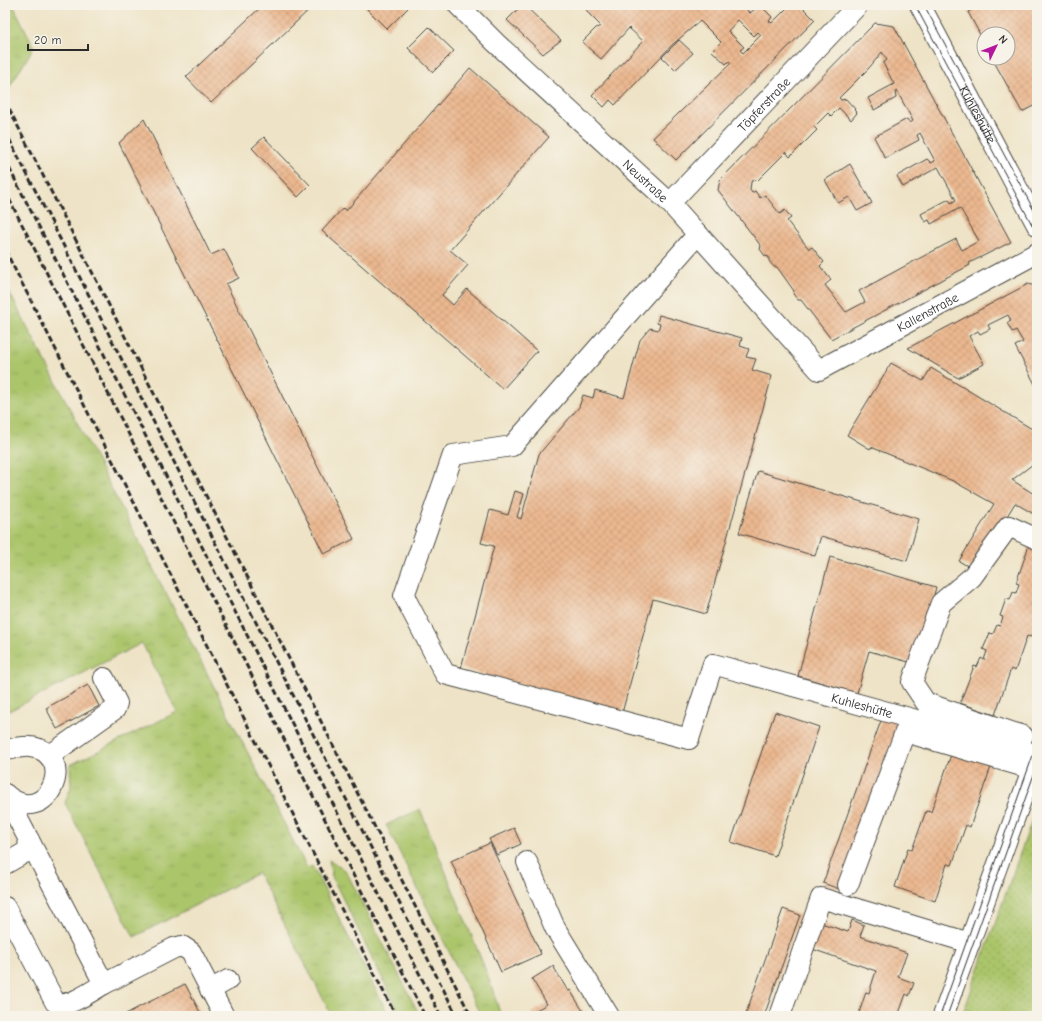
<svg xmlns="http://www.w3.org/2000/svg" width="1042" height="1021" font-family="'Comic Neue',sans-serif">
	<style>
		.grass { fill: url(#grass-tufts); stroke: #6b784b }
		.park { fill: url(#park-dots); stroke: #6b784b }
		.building { fill: url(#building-cross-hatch); fill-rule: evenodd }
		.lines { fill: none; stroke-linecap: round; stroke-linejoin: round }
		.minor-casing { stroke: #484742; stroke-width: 22 }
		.minor { stroke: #fff; stroke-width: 20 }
		.tram { stroke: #2b2b2b; stroke-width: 1 }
		.rail { stroke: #2b2b2b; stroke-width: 3; stroke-dasharray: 6 3; stroke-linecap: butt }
		.labels { text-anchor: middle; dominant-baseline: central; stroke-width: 3; stroke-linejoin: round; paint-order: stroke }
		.street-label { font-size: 13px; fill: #2b2b2b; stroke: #f7f3e8 }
	</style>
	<defs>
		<pattern id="grass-tufts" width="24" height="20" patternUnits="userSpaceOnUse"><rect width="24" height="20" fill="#abc56b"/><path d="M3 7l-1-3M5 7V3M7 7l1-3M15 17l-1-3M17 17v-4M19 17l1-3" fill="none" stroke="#93a95d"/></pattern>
		<pattern id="park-dots" width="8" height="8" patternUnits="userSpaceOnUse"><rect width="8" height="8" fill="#abc56b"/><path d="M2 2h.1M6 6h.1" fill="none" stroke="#93a95d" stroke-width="1.8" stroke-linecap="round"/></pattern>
		<pattern id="building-cross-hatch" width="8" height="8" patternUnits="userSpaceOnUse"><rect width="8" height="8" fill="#ebb890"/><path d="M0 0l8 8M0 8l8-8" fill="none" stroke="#ca9e7c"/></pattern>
	</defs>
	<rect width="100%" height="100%" fill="#f7f3e8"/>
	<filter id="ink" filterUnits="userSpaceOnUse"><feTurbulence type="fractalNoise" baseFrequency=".025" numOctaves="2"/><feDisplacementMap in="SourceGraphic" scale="8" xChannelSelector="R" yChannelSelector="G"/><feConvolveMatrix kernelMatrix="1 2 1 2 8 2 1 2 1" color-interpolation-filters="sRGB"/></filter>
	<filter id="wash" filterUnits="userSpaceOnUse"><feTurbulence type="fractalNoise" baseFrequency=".012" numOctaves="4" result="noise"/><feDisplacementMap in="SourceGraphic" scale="16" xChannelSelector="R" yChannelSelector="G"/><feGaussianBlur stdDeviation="0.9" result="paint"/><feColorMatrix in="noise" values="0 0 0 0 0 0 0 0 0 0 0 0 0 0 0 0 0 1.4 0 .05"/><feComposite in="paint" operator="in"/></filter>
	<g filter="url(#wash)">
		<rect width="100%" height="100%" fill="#eee3c6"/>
		<g class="grass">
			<path d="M5 5H13L34 47 7 91 5 87Z"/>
			<path d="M5 284 174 609 307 868 312 866 318 877 389 1016H332L258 873 134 937 65 803 71 787 70 765 177 712 142 643 5 713V377L11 387 5 376Z"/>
			<path d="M420 809 488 976 501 1016H481L386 825Z"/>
			<path d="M329 860 346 871 420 1016H401L332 877Z"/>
		</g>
		<path class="park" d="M1037 806V1016H962Z"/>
		<g id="blocks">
			<g class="building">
				<path d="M263 5H314L211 103 186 77Z"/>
				<path d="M363 5H405L408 8 387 29Z"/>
				<path d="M522 5H524L561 40 543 54 507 20Z"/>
				<path d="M583 5H742L750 13 760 5 772 17 769 21 772 23 790 5H800L815 20 676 160 653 138 731 63 729 61 726 64 712 51 721 42 700 21 672 45 615 105 610 100 604 107 592 95 643 41 629 28 601 59 582 42 596 28 601 26 590 15ZM738 20 754 36 758 32 761 35 743 53 740 50 744 47 728 31Z"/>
				<path d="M980 5H1037V104L1022 112 992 58H1008V34H984V42L968 12Z"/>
				<path d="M875 23 894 26 1011 242 969 263 970 265 831 339 801 300H798L793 294 794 291 777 267H774L769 261V257L765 256 760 249 761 246 718 190 720 180ZM882 52 887 60 883 63 894 84 868 98 874 110 896 98 895 92 897 91 913 121 910 123 907 119 874 137 885 158 919 140 917 135 920 133 935 161 931 163 927 159 897 176 903 187 938 167 956 200 951 203 949 199 921 214 925 222 929 220 931 224 960 208 979 241 962 250 956 239 907 265 859 291 865 302 846 312 825 285 831 280 820 266 824 262 812 247 809 249 787 221 791 218 785 210 780 214 765 195 760 198 755 191 752 193 750 190 751 182 755 179 757 181 786 152 790 157 817 130 814 127 828 113 831 116 839 108 851 120 857 113 854 110 855 109 846 99 841 100 839 98 869 68Z"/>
				<path d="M429 27 454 51 433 72 408 48Z"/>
				<path d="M679 40 693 53 675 70 662 57Z"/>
				<path d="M470 68 549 137 450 250 468 265 442 295 453 305 467 289 537 351 503 389 322 231 343 208 346 211Z"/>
				<path d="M144 119 211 255 224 249 239 278 226 284 354 539 324 554 119 143Z"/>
				<path d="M264 137 310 185 298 197 252 148Z"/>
				<path d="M850 164 872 203 857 211 849 197 838 203 825 180Z"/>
				<path d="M1028 284 1035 286 1037 290V388L1015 346 1023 342 1016 330 1012 332 1007 323 1011 321 1008 315 988 325 990 329 980 334 978 331 969 336 984 364 958 378 908 348Z"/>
				<path d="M659 315 742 338 740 346 749 349 746 357 756 359 752 370 772 376 706 614 653 599 622 713 461 668 494 546 481 543 490 510 508 515 515 491 524 494 517 517 521 519 539 454 579 407 583 395 593 398 595 390 624 398 640 340 650 328 658 330 660 324 657 323Z"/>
				<path d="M891 363 923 381 931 368 1037 432V461L1012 480 1037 496V516L1015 503 974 570 959 561 994 504 953 481 871 447 870 449 847 435Z"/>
				<path d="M758 471 919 519 907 561 821 536 815 556 739 533Z"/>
				<path d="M1029 545 1037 548V621L1031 637 1027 636 1015 671 1011 669 995 715 960 703 974 666 977 667 981 658 984 660 987 651 983 649 990 633 993 634 997 625 1000 626 1003 617 1000 616 1006 599 1010 600 1013 592 1016 593 1019 584 1016 583Z"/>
				<path d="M830 557 936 587 916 664 869 651 857 693 798 676Z"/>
				<path d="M88 685 99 706 57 729 46 708Z"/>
				<path d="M775 712 819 727 775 856 731 842Z"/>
				<path d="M883 715 900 720 839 889 823 883Z"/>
				<path d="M953 749 993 761 970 827 966 825 952 865 947 864 935 901 895 887 908 848 912 850 926 811 931 812Z"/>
				<path d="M514 828 521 844 497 855 489 839Z"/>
				<path d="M490 843 541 954 501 972 451 861Z"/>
				<path d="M783 909 800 915 764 1016H745Z"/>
				<path d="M852 920 864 925 860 936 907 953 898 977 914 983 909 996 906 994 898 1016H858L866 992 869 993 876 971 812 949 821 923 848 932Z"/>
				<path d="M553 966 568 991 570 990 586 1016H533L531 1013 547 1004 532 979Z"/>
				<path d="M185 984 202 1016H122L143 1005Z"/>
			</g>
		</g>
	</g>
	<g filter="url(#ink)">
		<use href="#blocks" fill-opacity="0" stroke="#484742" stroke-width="1"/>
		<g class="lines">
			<g class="minor-casing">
				<g id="minor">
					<path id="s1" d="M458 5 496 43 670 203 819 370 1037 253"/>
					<path id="s2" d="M920 5 1037 225"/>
					<path id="s3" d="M670 203 858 5"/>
					<path id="s4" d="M698 234 512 446 453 455 404 596 445 674 689 739 713 664 1011 746 1037 755"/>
					<path d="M1023 736 926 703 912 682 941 603 972 577 1009 526 1037 539"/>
					<path d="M5 750C13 749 22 746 30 747 80 752 48 832 5 794"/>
					<path d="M49 756 115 709 117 703 104 678"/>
					<path d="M527 862 555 928 609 1016"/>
					<path d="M5 864 26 852 28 848 29 840"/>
					<path d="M848 885 905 732 1032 769"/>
					<path d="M5 907 55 1002C66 1010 93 990 104 984L5 794"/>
					<path d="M104 984 174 948 182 946 191 952 224 1016"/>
					<path d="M210 990 228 980"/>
					<path d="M780 1016 821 898 970 943"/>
					<path d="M943 1016 1037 756"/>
				</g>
			</g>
			<use href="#minor" class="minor"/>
			<g class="tram">
				<path d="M915 5 1037 234"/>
				<path d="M924 5 1037 216"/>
				<path d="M940 1016 1037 744"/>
				<path d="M947 1016 1037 766"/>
			</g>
			<g class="rail">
				<path d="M5 101 471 1016"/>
				<path d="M5 131 457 1016"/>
				<path d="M5 160 441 1016"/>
				<path d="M5 191 425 1016"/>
				<path d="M5 250 396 1016"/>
			</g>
		</g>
	</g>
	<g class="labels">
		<g class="street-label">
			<text stroke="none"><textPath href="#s3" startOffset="136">Töpferstraße</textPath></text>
			<text stroke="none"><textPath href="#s2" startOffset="124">Kuhleshütte</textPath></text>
			<text stroke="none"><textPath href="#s1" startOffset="257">Neustraße</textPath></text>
			<text stroke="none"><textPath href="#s1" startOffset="637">Kallenstraße</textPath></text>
			<text stroke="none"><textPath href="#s4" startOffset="1065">Kuhleshütte</textPath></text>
		</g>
	</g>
	<rect width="1042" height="1021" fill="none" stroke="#f7f3e8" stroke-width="20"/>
	<g transform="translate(996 46) rotate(47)"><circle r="19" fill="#f7f3e8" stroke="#a5a39c"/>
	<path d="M0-3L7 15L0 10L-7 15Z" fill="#b5179e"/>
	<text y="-6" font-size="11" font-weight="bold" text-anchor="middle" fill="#2b2b2b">N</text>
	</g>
	<path d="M28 44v6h60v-6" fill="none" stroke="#2b2b2b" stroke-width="2"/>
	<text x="34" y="44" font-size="12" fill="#2b2b2b" stroke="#f7f3e8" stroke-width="3" paint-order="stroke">20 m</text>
</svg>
